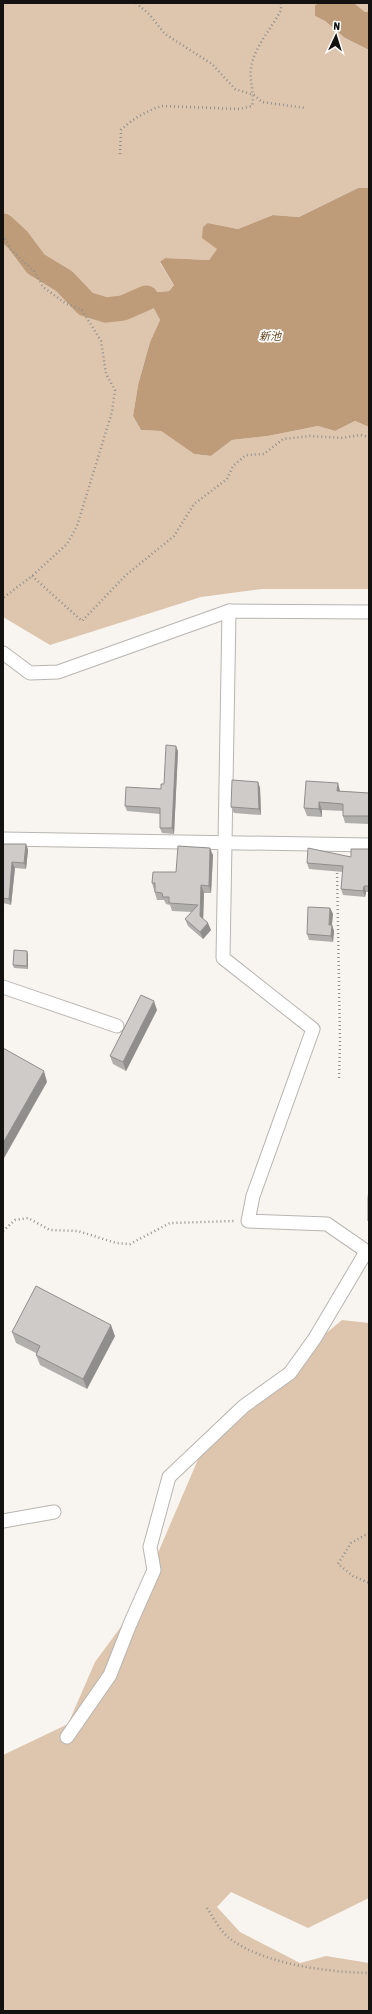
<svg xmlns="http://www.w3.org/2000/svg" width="372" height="2014" font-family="'Asap Condensed','Noto Sans JP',sans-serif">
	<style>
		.green { fill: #dec6ae }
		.water { fill: #be9c7a }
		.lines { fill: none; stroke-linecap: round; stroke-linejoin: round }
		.river { stroke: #be9c7a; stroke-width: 25 }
		.minor-casing { stroke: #b8b5b1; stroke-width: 15 }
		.path { stroke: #92908d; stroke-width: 2.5; stroke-dasharray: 1 3; stroke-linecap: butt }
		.minor { stroke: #fff; stroke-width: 13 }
		.wall { fill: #b1afac }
		.shaded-wall { fill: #908e8c }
		.building { fill: #cecbc8; stroke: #908e8c }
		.labels { text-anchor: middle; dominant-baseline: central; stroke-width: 3.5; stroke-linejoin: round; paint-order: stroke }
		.water-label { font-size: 11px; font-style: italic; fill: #603d15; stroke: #fff }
	</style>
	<rect width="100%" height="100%" fill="#f8f5f1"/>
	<g class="green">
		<path d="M3 3H319L315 5V16L325 21 345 38 369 50V188H358L299 217 273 215 238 229 208 223 217 249 209 260 165 258 160 263 174 285 169 291 138 294 152 305 160 320 150 342 138 385 133 416 141 430 161 431 194 454 211 456 232 440 268 436 318 426 335 431 355 421 369 427V589H262L201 597 50 645 3 617Z"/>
		<path d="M354 3H369V12H365Z"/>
		<path d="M342 1320 369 1323V1898L308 1928 231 1892 217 1907 240 1932 300 1963 326 1956 369 1963V2011H3V1755L68 1724 95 1662 134 1609 211 1429Z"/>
	</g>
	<g class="water">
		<path d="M319 3H354L365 12H369V50L345 38 325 21 315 16V5Z"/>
		<path d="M358 188H369V427L355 421 335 431 318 426 268 436 232 440 211 456 194 454 161 431 141 430 133 416 138 385 150 342 160 320 152 305 116 316 115 303 138 294 169 291 174 285 160 262 165 258 209 260 217 249 202 238 203 227 208 223 238 229 273 215 299 217Z"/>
	</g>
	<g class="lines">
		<path class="river" d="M3 226 18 240 36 264 64 281 86 304 106 310 123 308 146 298"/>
		<g class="minor-casing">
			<g id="minor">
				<path d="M229 611 223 958 313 1029 253 1196 248 1221 327 1224 369 1253"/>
				<path d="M3 653 30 673 58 672 229 611 369 612"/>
				<path d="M3 839 369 845"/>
				<path d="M3 987 117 1026"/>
				<path d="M3 1521 54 1512"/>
				<path d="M67 1737 110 1675 130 1624 154 1570 150 1547 169 1477 244 1406 290 1373 315 1338 366 1252"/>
			</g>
		</g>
		<g class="path">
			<path d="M136 3 149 14 165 34 212 64 235 89 254 95 262 102 306 108"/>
			<path d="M120 154 121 130C132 119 148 110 162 106L239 109 252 106C255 93 249 81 251 68 254 47 272 28 281 10V3"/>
			<path d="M3 235 11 250 34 271 43 287 65 303 82 310 101 341 106 374 115 390 112 412 77 526 67 544 32 576 3 598"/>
			<path d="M32 576 82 621 126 575 174 536 194 504 227 479 233 466 246 455 264 454 283 439 310 436 341 438 361 435 369 437"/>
			<path d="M337 869 340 1042 339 1081"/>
			<path d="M3 1231 15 1220 28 1218 50 1230 78 1231 116 1243 130 1244 170 1223 236 1221"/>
			<path d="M369 1533 351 1543 338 1564 353 1576 369 1583"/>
			<path d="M207 1908C213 1917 220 1931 229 1938 263 1964 326 1972 369 1973"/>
		</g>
		<use href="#minor" class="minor"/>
	</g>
	<g class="wall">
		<path d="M178 751 174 834 162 833 160 828V814L127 811 125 806 161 789 164 784Z"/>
		<path d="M258 782 260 788 261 815 234 813 231 807Z"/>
		<path d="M340 791 369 793V824L345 823 343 816V811L322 810V817L307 816 304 808Z"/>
		<path d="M3 844H26L28 850 26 869 15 868 11 905 3 903Z"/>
		<path d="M369 849V892H366L365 897 343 895 341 889 343 872 309 869 307 863 351 857Z"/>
		<path d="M213 855 211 893H204L203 919 211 930 203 939 188 926 185 919 192 912 172 911 170 905 166 904 164 900H157L152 883Z"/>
		<path d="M330 908 333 914 332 925 334 931 333 942 309 940 307 934Z"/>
		<path d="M28 954V969L14 968 13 965Z"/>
		<path d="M157 1010 126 1071 113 1064 110 1056Z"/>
		<path d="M12 1332 115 1336 87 1389 40 1365 36 1355V1353L16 1343Z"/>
	</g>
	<g class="shaded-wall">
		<path d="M176 746 178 751 174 834 172 828Z"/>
		<path d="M258 782 260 788 261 815 259 809Z"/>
		<path d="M338 783 340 791H337Z"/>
		<path d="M319 802 322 810V817L319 809Z"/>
		<path d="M26 844 28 850 26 869 24 863Z"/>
		<path d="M210 848 213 855 211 893 209 886Z"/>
		<path d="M12 862 15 868 11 905 9 899Z"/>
		<path d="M201 885 204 893 203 924 200 916Z"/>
		<path d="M364 886 366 892 365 897 363 891Z"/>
		<path d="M330 908 333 914 331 931 329 925Z"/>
		<path d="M208 923 211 930 203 939 200 932Z"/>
		<path d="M332 925 334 931 333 942 331 936Z"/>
		<path d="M27 951 28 954V969L27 966Z"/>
		<path d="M154 1001 157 1010 126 1071 123 1062Z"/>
		<path d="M44 1071 47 1082 3 1160V1143Z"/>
		<path d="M111 1325 115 1336 87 1389 83 1379Z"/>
	</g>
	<g class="building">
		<path d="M166 745 176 746 172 828H160V808L125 806 126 787 161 789V784H164Z"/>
		<path d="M232 780 258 782 259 809 231 807Z"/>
		<path d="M306 781 338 783 337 791 369 793V816H343V804L319 802V809L304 808Z"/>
		<path d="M3 844H26L24 863 12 862 9 899 3 898Z"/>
		<path d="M178 846 210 848 209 886 201 885 200 916 208 923 200 932 185 919 198 905 169 903V897H163L162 893 155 892V883H152L153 872H176Z"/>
		<path d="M308 848 351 857V849H369V886H364L363 891 341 889 343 866 307 863Z"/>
		<path d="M308 907 330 908 329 925H332L331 936 307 934Z"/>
		<path d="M14 950 27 951V966L13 965Z"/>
		<path d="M141 995 154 1001 123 1062 110 1056Z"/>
		<path d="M3 1048 44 1071 3 1143Z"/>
		<path d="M369 1189V1221H368V1198Z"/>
		<path d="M36 1286 111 1325 83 1379 36 1355 40 1346 12 1332Z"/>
	</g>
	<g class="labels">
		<g class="water-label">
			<text x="270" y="336">新池</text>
		</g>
	</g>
	<rect width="372" height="2014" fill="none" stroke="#131211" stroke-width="8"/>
	<g transform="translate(336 36) rotate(4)" stroke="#ffffff" stroke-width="3" paint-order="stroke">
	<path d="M0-3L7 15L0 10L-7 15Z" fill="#131211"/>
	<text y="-6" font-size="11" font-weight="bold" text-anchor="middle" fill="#131211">N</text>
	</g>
</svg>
